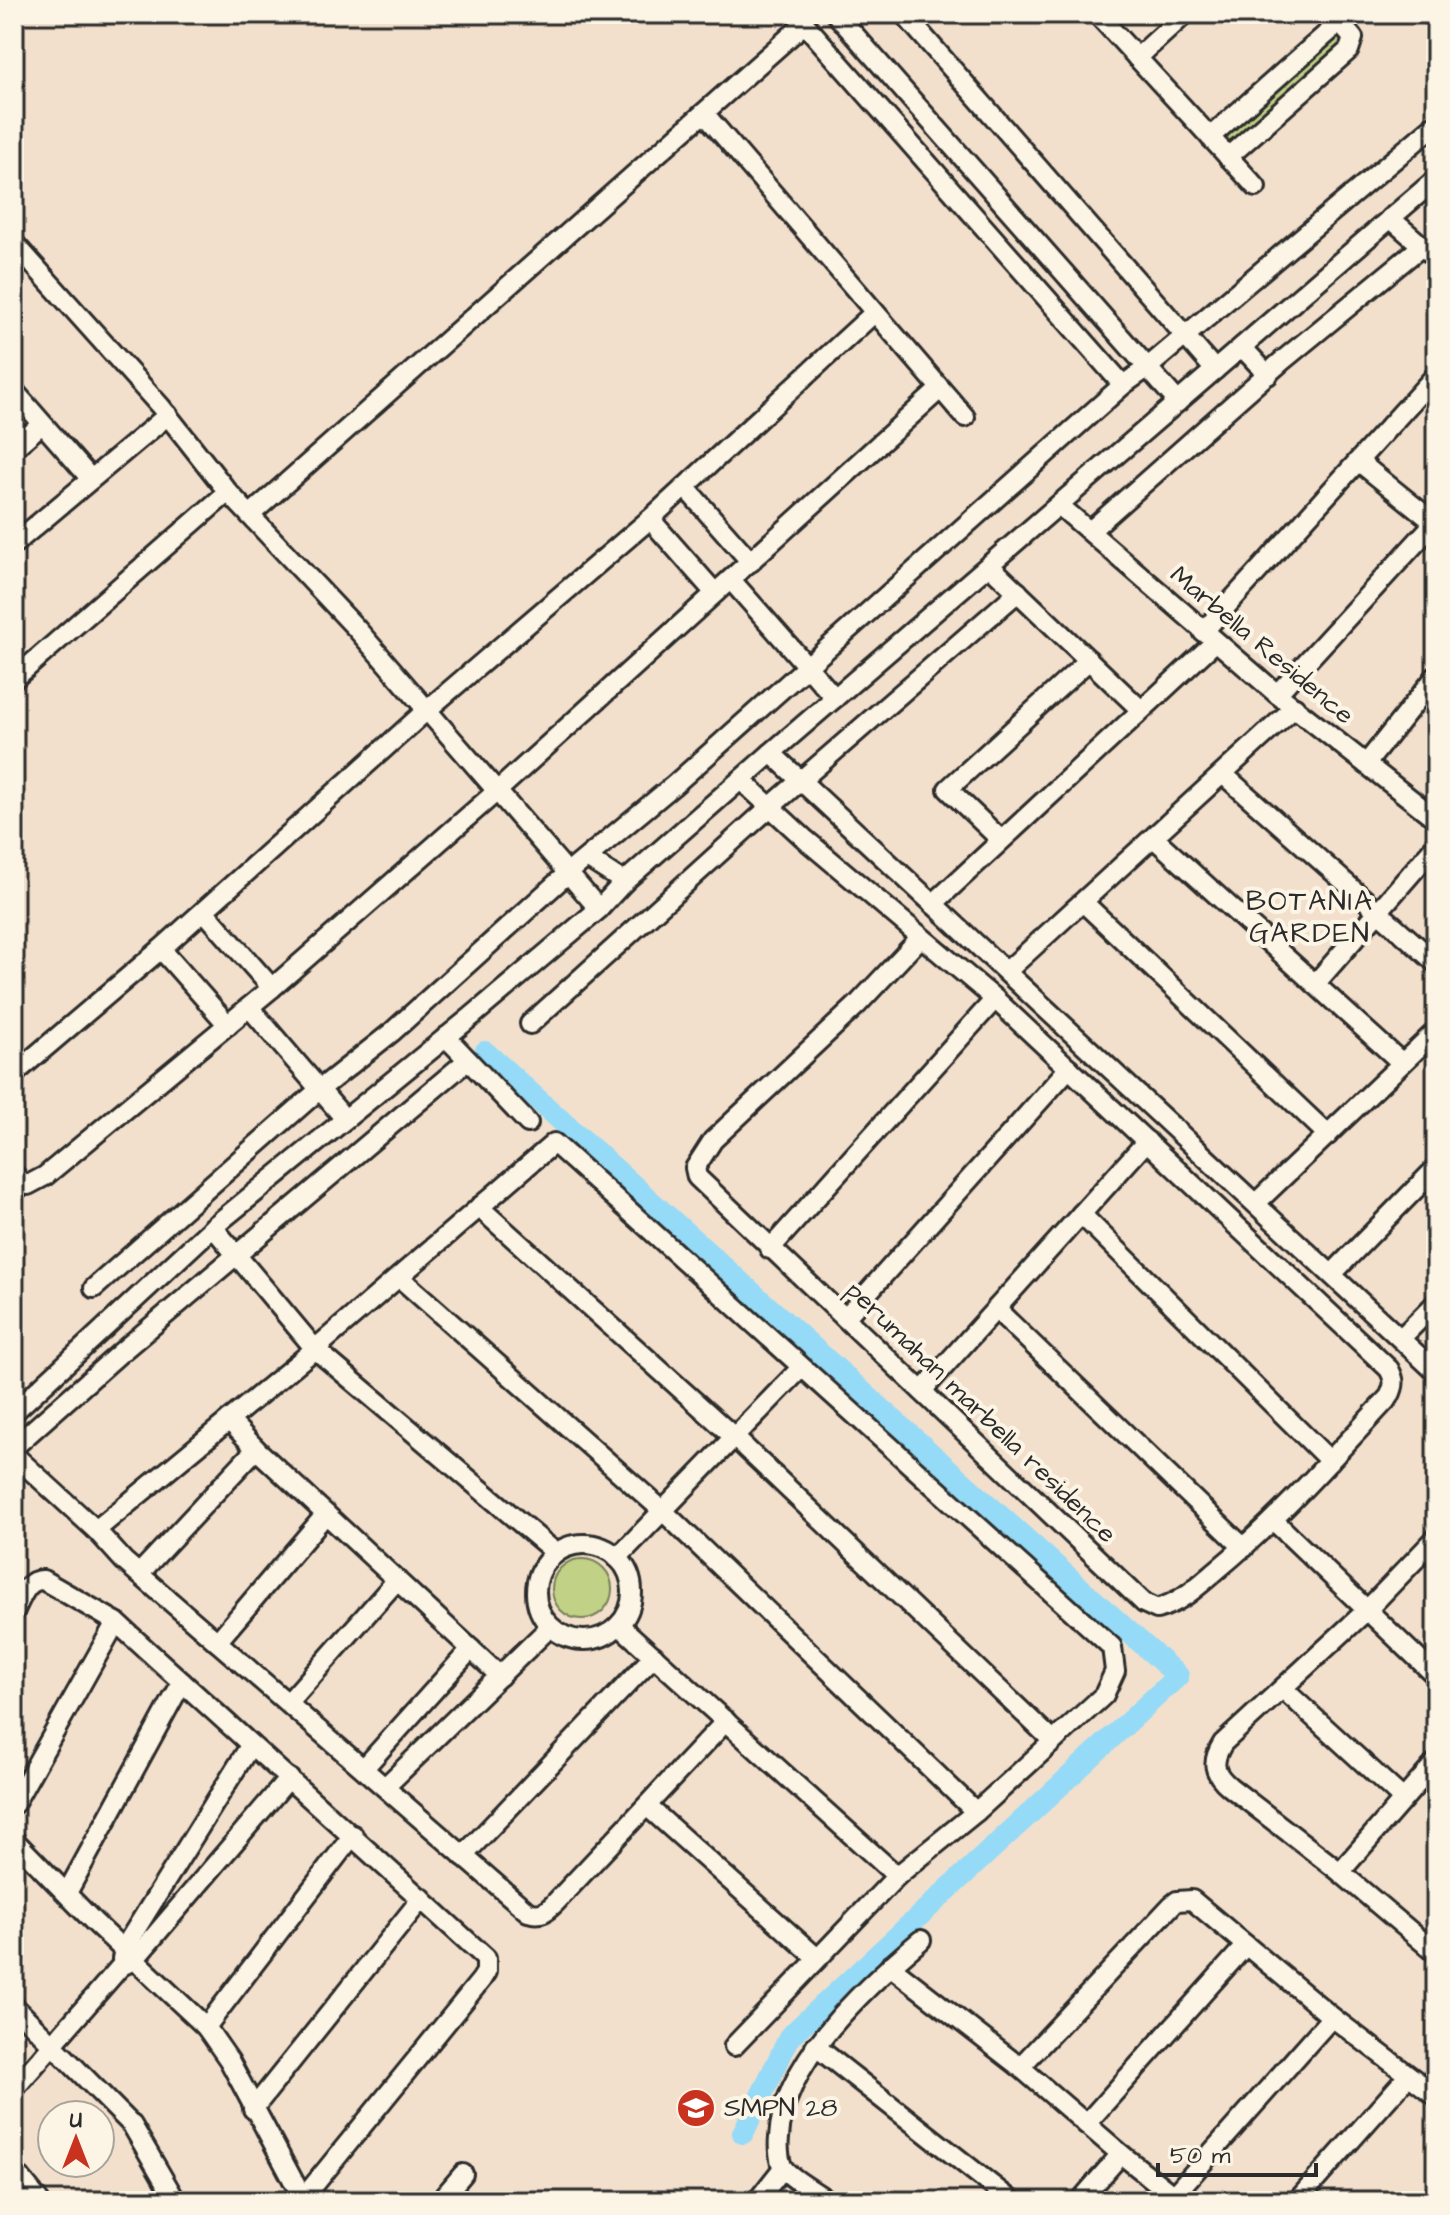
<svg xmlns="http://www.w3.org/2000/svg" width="1450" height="2215" font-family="'Architects Daughter',sans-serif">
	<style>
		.green { fill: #c1d186; stroke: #767e58; stroke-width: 2 }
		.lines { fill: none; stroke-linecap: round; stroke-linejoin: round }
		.canal { stroke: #95daf7; stroke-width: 22 }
		.minor-casing { stroke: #2b2b2b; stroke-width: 24 }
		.minor { stroke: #fcf5e5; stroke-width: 18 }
		.labels { text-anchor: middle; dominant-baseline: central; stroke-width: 8; stroke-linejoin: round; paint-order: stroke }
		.street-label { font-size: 26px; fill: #2b2b2b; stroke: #fcf5e5 }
		.poi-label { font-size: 26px; fill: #2b2b2b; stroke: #fcf5e5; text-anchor: start }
		.neighbourhood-label { font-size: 28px; letter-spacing: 2px; fill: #2b2b2b; stroke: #fcf5e5 }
	</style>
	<rect width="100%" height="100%" fill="#f3e0cc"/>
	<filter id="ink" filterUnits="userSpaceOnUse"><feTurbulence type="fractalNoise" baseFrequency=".0125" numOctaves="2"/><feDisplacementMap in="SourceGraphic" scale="16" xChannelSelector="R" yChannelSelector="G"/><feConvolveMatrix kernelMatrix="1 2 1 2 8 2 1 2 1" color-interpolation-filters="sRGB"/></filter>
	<g filter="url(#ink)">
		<g class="green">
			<path d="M1338 32 1347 43 1233 144 1223 133Z"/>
			<circle cx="582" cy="1589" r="30"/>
		</g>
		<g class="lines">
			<path class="canal" d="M485 1052 1178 1676 790 2036 743 2133"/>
			<g class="minor-casing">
				<g id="minor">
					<path d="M796 14 1123 385"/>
					<path d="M836 14 1178 402"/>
					<path d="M904 14 1215 370"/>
					<path d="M1097 14 1256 187"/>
					<path d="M1137 58 1185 14"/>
					<path d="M704 113 965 417"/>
					<path d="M1210 137 1340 22"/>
					<path d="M1228 157 1349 50 1353 38 1332 14"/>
					<path d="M1390 218 1436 258"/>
					<path d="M14 243 161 407 228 492 356 628 599 909"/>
					<path d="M1242 347 1268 375"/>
					<path d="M14 391 91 479"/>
					<path d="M14 448 42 424"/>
					<path d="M1358 461 1436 524"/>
					<path d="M685 487 751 562"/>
					<path d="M1059 505 1277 694 1436 819"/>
					<path d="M250 515 804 24"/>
					<path d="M650 519 715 593"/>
					<path d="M1090 531 1282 361 1422 246"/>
					<path d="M14 544 168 415"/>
					<path d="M989 565 1141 710"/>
					<path d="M731 580 835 698"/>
					<path d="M1203 632 1436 375"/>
					<path d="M14 679 228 492"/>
					<path d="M1277 694 1436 521"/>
					<path d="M771 753 1436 1372"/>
					<path d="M1366 764 1436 676"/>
					<path d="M1224 775 1436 963"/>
					<path d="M741 780 806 840 995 999 1389 1369C1395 1380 1395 1385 1389 1397 1334 1456 1281 1517 1218 1569 1199 1585 1182 1602 1157 1609L1144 1603 697 1177 695 1168 713 1140 857 1005 920 938"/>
					<path d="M1154 838 1402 1063"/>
					<path d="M1000 839 948 789 1089 660"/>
					<path d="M587 858 624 882"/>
					<path d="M1083 902 1328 1135"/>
					<path d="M933 904 1215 642"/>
					<path d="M204 911 272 988"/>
					<path d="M161 949 228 1025"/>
					<path d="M1007 971 1295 707"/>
					<path d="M1315 984 1436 845"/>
					<path d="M249 1007 345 1119"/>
					<path d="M530 1024 769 808 1018 592"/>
					<path d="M446 1037 528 1123"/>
					<path d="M14 1074 161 949 427 710 650 519 874 313"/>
					<path d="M14 1174 22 1183 28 1185 45 1176 272 988 496 792 940 389"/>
					<path d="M1256 1203 1436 1031"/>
					<path d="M479 1207 734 1437 1053 1741"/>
					<path d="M1081 1214 1330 1461"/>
					<path d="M213 1227 315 1349 556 1553"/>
					<path d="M770 1249 995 999"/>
					<path d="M1332 1274 1436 1168"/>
					<path d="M399 1277 663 1511 976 1812"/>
					<path d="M94 1288 320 1089 392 1032 568 873 674 785 1123 385 1147 368 1436 124"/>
					<path d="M996 1309 1244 1548"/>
					<path d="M845 1318 1069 1068"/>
					<path d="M1401 1338 1436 1303"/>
					<path d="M922 1391 1147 1141"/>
					<path d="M14 1412 213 1227 471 1017 599 909 624 882 771 753 1436 179"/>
					<path d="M229 1420 256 1449 500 1676"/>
					<path d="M14 1447 120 1353 468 1060"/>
					<path d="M14 1455 96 1530 124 1561 528 1912C541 1916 546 1912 555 1903L726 1721"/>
					<path d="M1273 1520 1436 1676"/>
					<path d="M96 1530 315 1349 554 1143 1112 1647 1115 1671 1104 1695 976 1812 897 1876 734 2046"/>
					<path d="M1436 1538 1366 1611 1223 1743C1211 1762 1213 1773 1230 1787L1340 1872 1436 1953"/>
					<circle cx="584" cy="1592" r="48"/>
					<path d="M617 1558 801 1368"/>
					<path d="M139 1574 256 1449"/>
					<path d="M14 1612C21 1599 26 1579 43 1580L116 1622 486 1958V1972L481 1980 301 2201"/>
					<path d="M619 1625 897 1876"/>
					<path d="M217 1642 326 1514"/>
					<path d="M1283 1689 1403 1799"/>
					<path d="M288 1703 397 1580"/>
					<path d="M364 1768 471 1649"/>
					<path d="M385 1787 550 1627"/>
					<path d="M14 1804 116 1622"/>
					<path d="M648 1807 817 1958"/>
					<path d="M14 1840 94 1922 206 2027 229 2060 304 2201"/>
					<path d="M463 1856 654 1656"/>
					<path d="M1340 1872 1436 1762"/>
					<path d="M67 1893 182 1682"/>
					<path d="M122 1959 124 1948 250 1746"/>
					<path d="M890 1966 1020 2067 1121 2154 1180 2201"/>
					<path d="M14 2006 132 2125 176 2201"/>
					<path d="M206 2027 353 1835"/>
					<path d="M815 2046 1012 2201"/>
					<path d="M1020 2067 1172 1905 1177 1901 1192 1900 1332 2017 1436 2096"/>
					<path d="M14 2089 121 1966 134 1960 289 1778"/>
					<path d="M253 2109 422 1898"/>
					<path d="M1086 2124 1246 1945"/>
					<path d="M14 2170 39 2201"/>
					<path d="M1173 2196 1332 2017"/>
					<path d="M440 2201 463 2174"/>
					<path d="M757 2201 783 2168"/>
					<path d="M828 2201C817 2193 790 2178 783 2168 779 2161 778 2146 779 2138 782 2063 866 1986 921 1940"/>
					<path d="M1080 2201 1121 2154"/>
					<path d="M1297 2201 1408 2076"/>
					<path d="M1428 2201 1436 2193"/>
				</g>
			</g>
			<use href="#minor" class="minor"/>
		</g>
	</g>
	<defs>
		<g id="school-disc" transform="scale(2)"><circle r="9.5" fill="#c8321e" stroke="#fcf5e5"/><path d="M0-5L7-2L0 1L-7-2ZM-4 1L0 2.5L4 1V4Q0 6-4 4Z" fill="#fff"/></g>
	</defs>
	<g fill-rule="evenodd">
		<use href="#school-disc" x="696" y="2108"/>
	</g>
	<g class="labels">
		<g class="street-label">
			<text transform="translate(1262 645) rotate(40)">Marbella Residence</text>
			<text transform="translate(981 1412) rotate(44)">perumahan marbella residence</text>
		</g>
		<g class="poi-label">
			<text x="724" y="2108">SMPN 28</text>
		</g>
		<g class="neighbourhood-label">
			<text x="1310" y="901">BOTANIA<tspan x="1310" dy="32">GARDEN</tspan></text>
		</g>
	</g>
	<rect width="1450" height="2215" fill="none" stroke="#fcf5e5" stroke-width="48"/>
	<rect x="24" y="24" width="1402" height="2167" fill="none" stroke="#2b2b2b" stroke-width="3" filter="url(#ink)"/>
	<g transform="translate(76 2139)"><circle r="38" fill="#fcf5e5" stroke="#a8a49b" stroke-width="2"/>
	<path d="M0-6L14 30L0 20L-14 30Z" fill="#c8321e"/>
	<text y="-12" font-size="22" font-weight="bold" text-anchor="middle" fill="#2b2b2b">U</text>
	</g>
	<path d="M1158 2163v12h158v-12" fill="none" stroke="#2b2b2b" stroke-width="4"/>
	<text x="1170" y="2163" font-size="24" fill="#2b2b2b" stroke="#fcf5e5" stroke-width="6" paint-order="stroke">50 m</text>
</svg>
